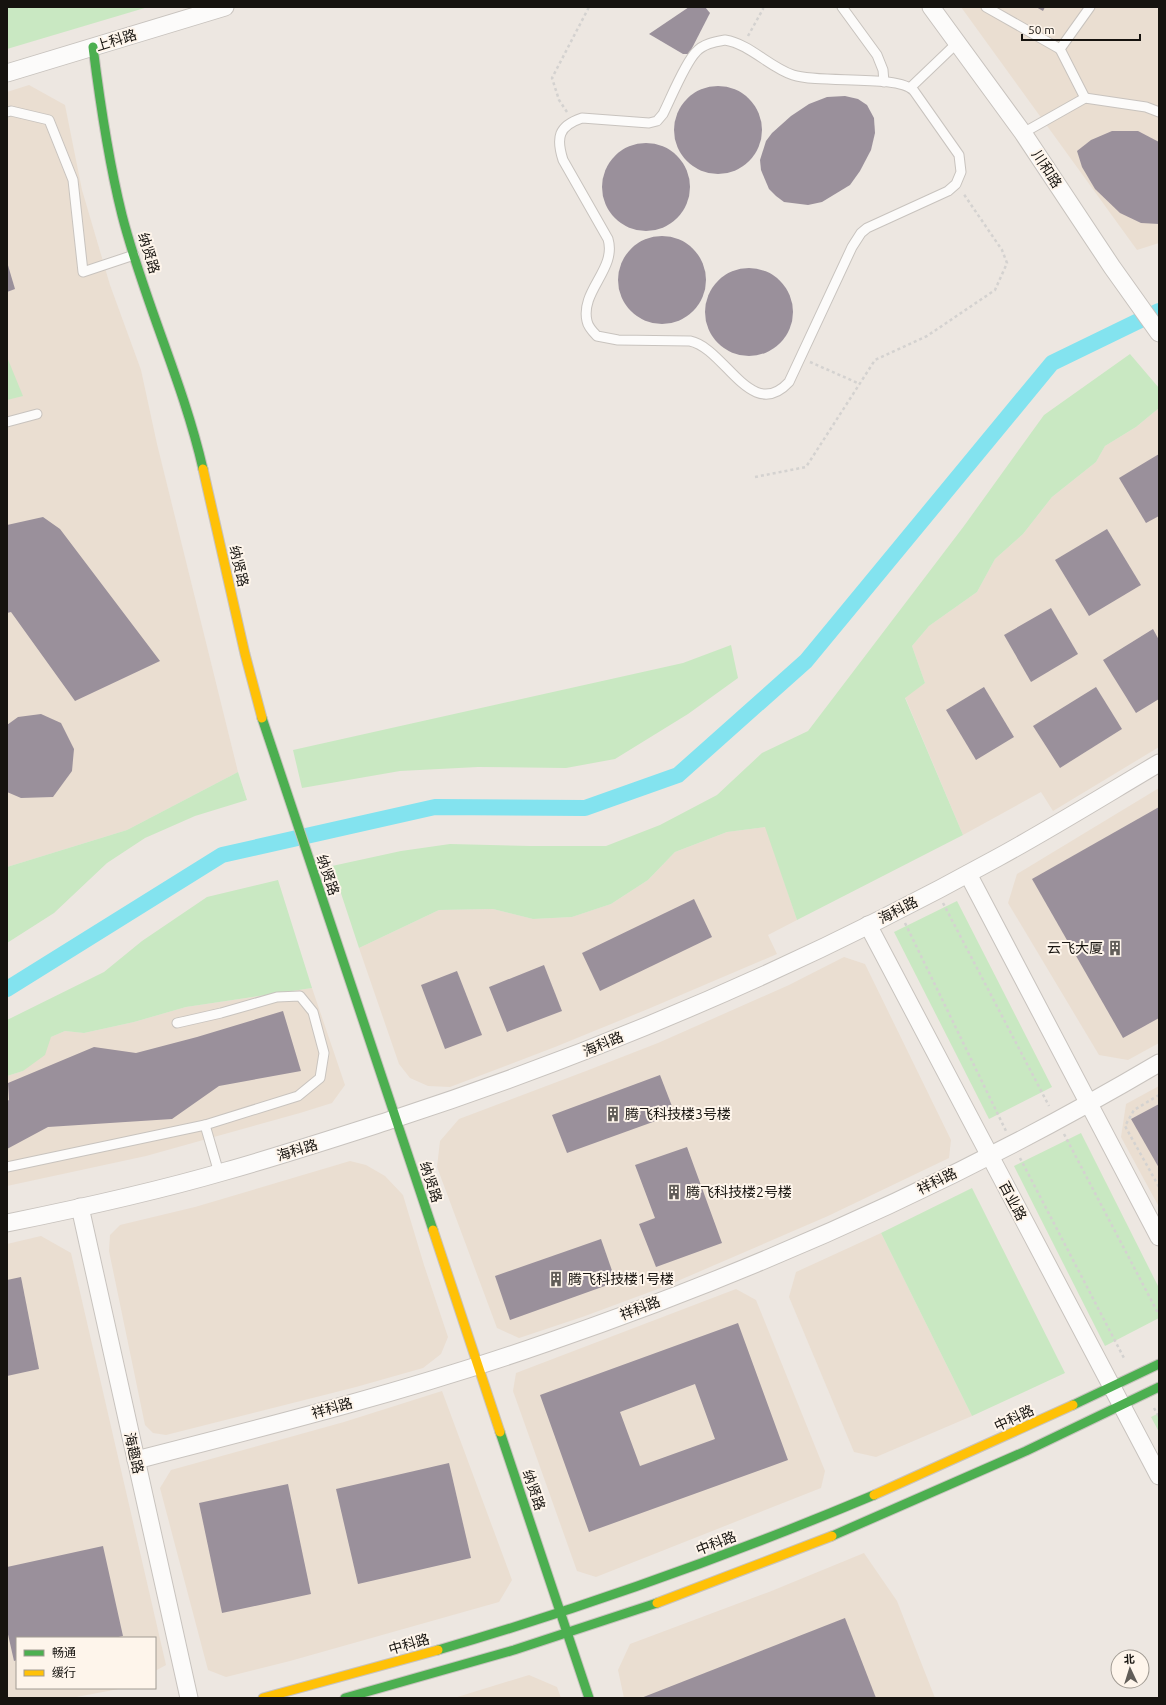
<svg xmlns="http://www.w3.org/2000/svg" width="1166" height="1705" font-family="Ubuntu,'Noto Sans SC',sans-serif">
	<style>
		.built { fill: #eaded1 }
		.green { fill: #c9e8c2 }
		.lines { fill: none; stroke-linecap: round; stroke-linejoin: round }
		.canal { stroke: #83e3ef; stroke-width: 16 }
		.building { fill: #9a909b; fill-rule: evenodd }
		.lane-casing { stroke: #c8c3be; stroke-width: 11 }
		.street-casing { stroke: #c8c3be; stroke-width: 19 }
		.fast-casing { stroke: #c8c3be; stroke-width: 11 }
		.slow-casing { stroke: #c8c3be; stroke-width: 11 }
		.path { stroke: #d4d2d0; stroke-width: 2.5; stroke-dasharray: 3 3; stroke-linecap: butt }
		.lane { stroke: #fcfbfa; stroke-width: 9 }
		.street { stroke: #fcfbfa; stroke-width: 17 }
		.fast { stroke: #4caf50; stroke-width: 9 }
		.slow { stroke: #ffc107; stroke-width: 9 }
		.labels { text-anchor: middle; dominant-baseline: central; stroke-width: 4; stroke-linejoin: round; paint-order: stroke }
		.street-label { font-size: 14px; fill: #16130f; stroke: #fef5eb }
		.poi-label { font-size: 14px; fill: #16130f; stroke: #fef5eb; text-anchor: start }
	</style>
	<rect width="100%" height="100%" fill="#ede7e1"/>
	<g class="built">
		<path d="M961 7H1159V243L1137 250Z"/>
		<path d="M29 85 65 105 82 190 110 285 141 370 157 444 238 772 127 830 7 867V92Z"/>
		<path d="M1159 408V747L1053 811 1041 792 963 835 905 697 925 683 912 646 929 626 977 592 995 559 1023 534 1052 497 1096 462 1105 446 1136 427Z"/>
		<path d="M1159 788V1043L1128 1060 1099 1055 1008 903 1017 874Z"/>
		<path d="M766 827 797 920 768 935 777 954 648 1009 555 1047 450 1087 428 1086 410 1078 399 1064 359 948 439 910 493 909 533 919 572 917 611 904 648 880 675 852 727 832Z"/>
		<path d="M844 957 865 964 951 1140 949 1158 828 1216 666 1286 585 1316 519 1338 497 1328 437 1167 440 1141 459 1119 586 1071 658 1043 789 985Z"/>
		<path d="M312 988 345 1085 332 1103 300 1113 146 1156 7 1186V1076L23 1071 51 1037 65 1031 84 1033 134 1022 186 1007Z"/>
		<path d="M1159 1086V1207L1121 1137 1126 1104Z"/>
		<path d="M350 1161 366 1165 385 1176 403 1195 424 1265 448 1337 441 1354 423 1368 356 1387 166 1435 153 1433 145 1425 109 1251 110 1235 120 1225 195 1207Z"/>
		<path d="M881 1233 972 1416 876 1457 854 1452 789 1297 796 1272Z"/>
		<path d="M41 1236 71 1253 166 1665 155 1671V1638H17V1688H124L71 1698H7V1244Z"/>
		<path d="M736 1289 756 1300 825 1471 821 1488 596 1577 577 1571 513 1391 516 1373Z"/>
		<path d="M442 1391 512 1580 499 1602 290 1661 226 1677 208 1670 160 1488 171 1470 344 1422Z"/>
		<path d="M864 1553 897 1601 935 1698H624L618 1670 630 1644 769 1592Z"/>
		<path d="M529 1675 557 1687 561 1698H454Z"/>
	</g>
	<g class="green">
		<path d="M7 7H148L7 49Z"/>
		<path d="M1130 354 1159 388V408L1136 427 1105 446 1096 462 1052 497 1023 534 995 559 977 592 929 626 912 646 925 683 905 698 963 835 797 920 765 827 727 832 675 852 648 880 611 904 572 917 533 919 493 909 439 910 359 948 332 866 401 851 450 844 530 846H606L660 825 717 795 762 753 808 731 964 526 1044 415Z"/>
		<path d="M7 357 23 396 7 400Z"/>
		<path d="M731 645 738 678 688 714 615 759 566 768 478 767 400 771 302 788 293 750 683 663Z"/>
		<path d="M238 772 247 800 195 816 145 838 107 863 54 913 7 943V867L127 830Z"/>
		<path d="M278 880 312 988 186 1007 134 1022 84 1033 65 1031 51 1037 45 1055 23 1071 7 1076V1020L104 972 142 941 207 897Z"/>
		<path d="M957 901 1052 1087 989 1119 894 932Z"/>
		<path d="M1081 1133 1159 1288V1318L1105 1346 1014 1166Z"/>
		<path d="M972 1188 1065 1373 972 1416 881 1233Z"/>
		<path d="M1159 1413V1432L1151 1417Z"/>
	</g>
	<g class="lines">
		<path class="canal" d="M7 989 222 855 435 807 585 808 678 775 806 661 1052 363 1159 311"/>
	</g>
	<g class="building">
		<path d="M689 7H705L710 13 689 54H683L649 34Z"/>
		<path d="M1036 7H1045L1043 11Z"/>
		<circle cx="718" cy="130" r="44"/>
		<path d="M845 96 858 99 867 105 874 118 875 133 871 150 860 171 850 185 822 202 808 205 784 202 776 196 769 189 761 170 760 160 766 141 772 133 791 116 809 104 827 97Z"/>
		<path d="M1112 131H1138L1159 142V224L1141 223 1120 213 1095 189 1082 167 1077 151 1091 140Z"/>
		<circle cx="646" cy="187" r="44"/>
		<circle cx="662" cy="280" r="44"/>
		<path d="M7 262 15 289 7 292Z"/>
		<circle cx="749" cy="312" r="44"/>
		<path d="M1159 454V516L1146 523 1119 478Z"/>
		<path d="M43 517 60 529 160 661 75 701 11 612 7 613V525Z"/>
		<path d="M1107 529 1141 585 1089 616 1055 560Z"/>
		<path d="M1051 608 1078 654 1031 682 1004 635Z"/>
		<path d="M1153 629 1159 640V699L1136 713 1103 660Z"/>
		<path d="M984 687 1014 737 976 760 946 710Z"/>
		<path d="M1096 687 1122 729 1060 768 1033 726Z"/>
		<path d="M41 714 61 723 74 749 72 771 53 797 21 798 7 792V725L18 717Z"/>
		<path d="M1159 807V1018L1123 1038 1032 879Z"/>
		<path d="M694 899 712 937 600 991 582 953Z"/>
		<path d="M544 965 562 1011 507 1032 489 987Z"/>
		<path d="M457 971 482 1035 445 1049 421 985Z"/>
		<path d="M283 1011 301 1071 219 1086 172 1119 48 1127 7 1149V1101L9 1100 8 1083 94 1047 136 1053 197 1037Z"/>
		<path d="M660 1075 675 1114 567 1153 552 1115Z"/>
		<path d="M1159 1104V1168L1131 1119Z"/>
		<path d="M687 1147 722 1243 656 1267 639 1224 655 1218 635 1165Z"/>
		<path d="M601 1239 616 1282 510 1320 495 1276Z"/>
		<path d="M21 1277 39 1369 7 1376V1280Z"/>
		<path d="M738 1323 788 1460 589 1532 540 1395ZM695 1384 715 1439 640 1466 620 1412Z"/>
		<path d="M449 1463 471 1558 358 1584 336 1489Z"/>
		<path d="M288 1484 311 1594 222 1613 199 1503Z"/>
		<path d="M103 1546 123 1636 114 1638H17V1660L14 1661 7 1630V1567Z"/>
		<path d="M845 1618 876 1698H641Z"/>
	</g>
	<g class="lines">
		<g class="lane-casing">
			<g id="lane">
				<path d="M842 7 877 55 883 70 884 82"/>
				<path d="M986 7 1060 49"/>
				<path d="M725 40C750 44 769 67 793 75 820 84 899 74 914 91L959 155 961 172 956 184 948 191 867 228 861 233 852 247 789 382C751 423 725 348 690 341L618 340 597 336C593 332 588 327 587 321 580 291 617 269 608 239L563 160C556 138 558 126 582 118L649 123 657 121 663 114C671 98 685 63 696 52 703 44 714 42 725 40Z"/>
				<path d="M911 87 957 43"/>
				<path d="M1085 98 1060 49 1090 7"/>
				<path d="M7 112 11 111 49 120 73 180 83 272 134 255"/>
				<path d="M1023 133 1085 98 1146 107 1159 112"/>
				<path d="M7 422 37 414"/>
				<path d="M177 1023 221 1013 277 997 300 996 313 1012 324 1053 320 1078 298 1096 205 1125 219 1173"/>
				<path d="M7 1167 205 1125"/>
			</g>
		</g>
		<g class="street-casing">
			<g id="street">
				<path d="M931 7 1023 133 1112 267 1159 333"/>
				<path d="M7 73 225 7"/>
				<path d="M968 874 1159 1237"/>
				<path d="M868 925 1159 1476"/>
				<path d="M80 1207 189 1698"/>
				<path d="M7 1223C81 1208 154 1192 226 1171 283 1155 338 1137 394 1119 602 1051 805 964 997 858 1052 828 1105 795 1159 763"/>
				<path d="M136 1460C273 1425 411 1390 546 1343 758 1270 966 1177 1159 1063"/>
			</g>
		</g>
		<g class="fast-casing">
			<g id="fast">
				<path d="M93 47C100 103 108 159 122 215 144 301 183 382 203 469"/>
				<path d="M262 718 433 1230"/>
				<path d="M1073 1405 1159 1364"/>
				<path d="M500 1432 589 1698"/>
				<path d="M832 1536 1026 1451 1159 1387"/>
				<path d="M438 1650C586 1607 731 1555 874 1495"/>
				<path d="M345 1698 514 1650 657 1603"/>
			</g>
		</g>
		<g class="slow-casing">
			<g id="slow">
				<path d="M203 469 245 654 262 718"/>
				<path d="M433 1230 500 1432"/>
				<path d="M874 1495 1073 1405"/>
				<path d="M657 1603 832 1536"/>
				<path d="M263 1698 438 1650"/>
			</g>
		</g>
		<g class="path">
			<path d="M748 36 763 9V7"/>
			<path d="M567 112 559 100 552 78 589 7"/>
			<path d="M810 362 860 384"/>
			<path d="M755 477 806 467 875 360 927 336 995 290 1007 263 1002 250 963 193"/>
			<path d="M943 903 1049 1106"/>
			<path d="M905 923 1006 1131"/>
			<path d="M1159 1095 1134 1110 1125 1126 1159 1187"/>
			<path d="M1064 1134 1159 1315"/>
			<path d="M1020 1158 1125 1360"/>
			<path d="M1154 1408 1159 1417"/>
		</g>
		<use href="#lane" class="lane"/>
		<use href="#street" class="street"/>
		<use href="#fast" class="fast"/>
		<use href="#slow" class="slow"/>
	</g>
	<defs>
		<g id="building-bare" transform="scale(1.2)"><path d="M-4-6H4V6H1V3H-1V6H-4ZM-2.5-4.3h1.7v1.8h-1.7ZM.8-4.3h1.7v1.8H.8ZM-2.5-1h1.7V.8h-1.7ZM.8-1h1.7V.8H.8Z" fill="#615d58" stroke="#fef5eb" stroke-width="2.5" paint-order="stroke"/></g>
	</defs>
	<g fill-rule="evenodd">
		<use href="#building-bare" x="1115" y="948"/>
		<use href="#building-bare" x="613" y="1114"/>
		<use href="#building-bare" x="674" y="1192"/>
		<use href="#building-bare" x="556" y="1279"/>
	</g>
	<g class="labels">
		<g class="street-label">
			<text transform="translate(116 40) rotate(-17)">上科路</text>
			<text transform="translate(1047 169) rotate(57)">川和路</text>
			<text transform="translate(149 253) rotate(73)">纳贤路</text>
			<text transform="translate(239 566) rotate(77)">纳贤路</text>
			<text transform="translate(328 875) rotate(71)">纳贤路</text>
			<text transform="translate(898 910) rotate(-27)">海科路</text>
			<text transform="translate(603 1044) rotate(-23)">海科路</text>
			<text transform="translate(297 1150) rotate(-17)">海科路</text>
			<text transform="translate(937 1181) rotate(-26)">祥科路</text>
			<text transform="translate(431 1182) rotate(72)">纳贤路</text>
			<text transform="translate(1013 1201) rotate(62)">百业路</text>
			<text transform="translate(640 1308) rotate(-21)">祥科路</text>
			<text transform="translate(332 1408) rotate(-16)">祥科路</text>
			<text transform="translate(1014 1418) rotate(-25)">中科路</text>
			<text transform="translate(134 1453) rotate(77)">海趣路</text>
			<text transform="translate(534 1490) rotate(71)">纳贤路</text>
			<text transform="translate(716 1543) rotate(-21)">中科路</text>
			<text transform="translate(409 1644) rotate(-16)">中科路</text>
		</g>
		<g class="poi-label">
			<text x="1103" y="948" text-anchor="end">云飞大厦</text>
			<text x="625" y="1114">腾飞科技楼3号楼</text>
			<text x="686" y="1192">腾飞科技楼2号楼</text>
			<text x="568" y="1279">腾飞科技楼1号楼</text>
		</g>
	</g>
	<rect width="1166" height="1705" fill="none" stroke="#16130f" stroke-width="16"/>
	<rect x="16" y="1637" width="140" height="52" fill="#fef5eb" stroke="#a19b93"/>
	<rect x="24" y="1650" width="20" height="6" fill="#4caf50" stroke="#a19b93"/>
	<text x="52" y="1657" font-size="12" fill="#16130f">畅通</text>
	<rect x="24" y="1670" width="20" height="6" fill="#ffc107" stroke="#a19b93"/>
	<text x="52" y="1677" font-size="12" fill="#16130f">缓行</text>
	<g transform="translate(1130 1669) rotate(356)"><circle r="19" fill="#fef5eb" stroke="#a19b93"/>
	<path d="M0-3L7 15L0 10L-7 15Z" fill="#615d58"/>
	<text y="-6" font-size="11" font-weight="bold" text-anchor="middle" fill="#16130f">北</text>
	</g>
	<path d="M1022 34v6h118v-6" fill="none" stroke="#16130f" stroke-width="2"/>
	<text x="1028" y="34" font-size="12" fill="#16130f" stroke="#fef5eb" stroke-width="3" paint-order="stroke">50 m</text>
</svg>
